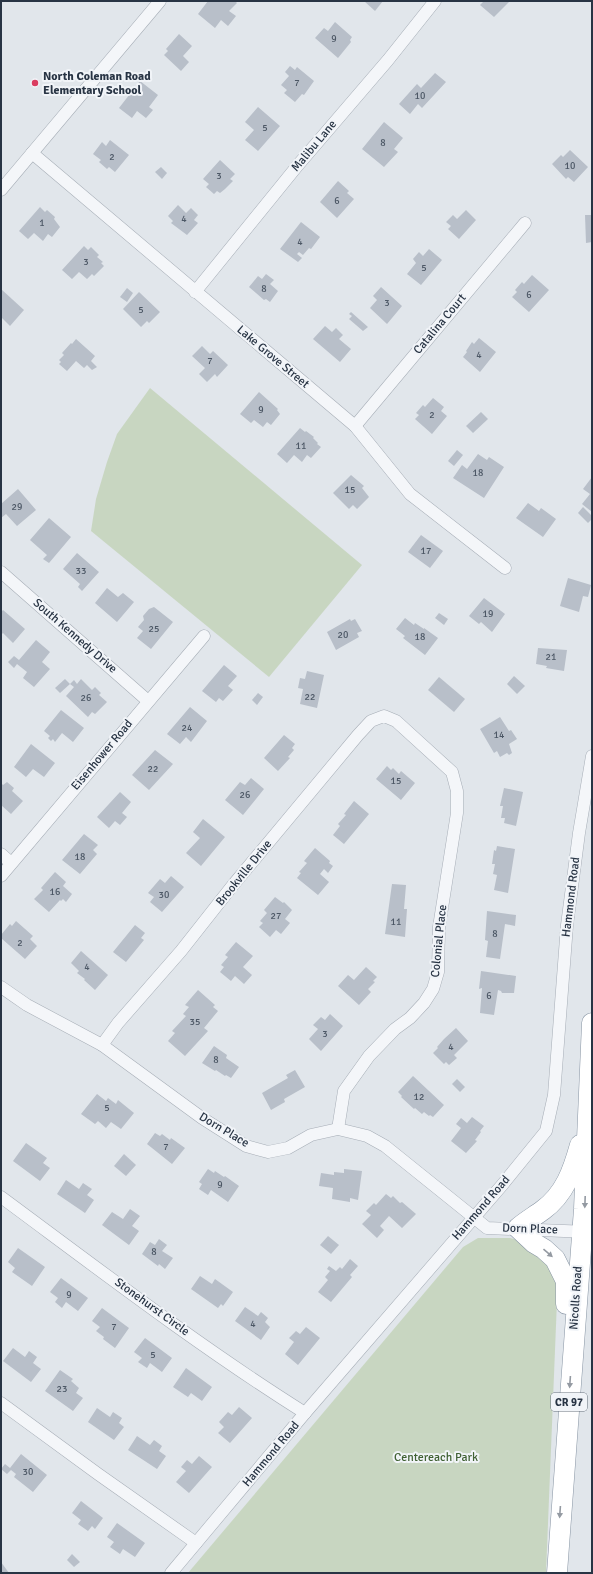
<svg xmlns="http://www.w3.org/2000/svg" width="593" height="1574" font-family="Signika,sans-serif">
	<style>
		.green { fill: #c8d6c1 }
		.building { fill: #b8bfc9 }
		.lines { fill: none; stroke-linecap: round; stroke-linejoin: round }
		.minor-casing { stroke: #a6adb6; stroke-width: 13 }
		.trunk-casing { stroke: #8794a3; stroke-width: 21 }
		.minor { stroke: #f4f6f9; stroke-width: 12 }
		.trunk { stroke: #fff; stroke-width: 20 }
		.oneway { fill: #949aa2 }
		.poi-dot { fill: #da3c60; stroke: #f1f4f8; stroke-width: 1.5 }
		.labels { text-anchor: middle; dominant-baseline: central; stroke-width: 4; stroke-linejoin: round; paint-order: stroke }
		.number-label { font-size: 10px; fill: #4c5765 }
		.shield { fill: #f1f4f8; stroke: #646e7a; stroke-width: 1 }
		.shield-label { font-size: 11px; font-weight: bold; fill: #283444 }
		.poi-label { font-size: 12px; font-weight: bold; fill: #283444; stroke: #f1f4f8; text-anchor: start }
		.street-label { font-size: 12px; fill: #283444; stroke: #f1f4f8 }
		.park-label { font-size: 12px; fill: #406134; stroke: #f1f4f8 }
	</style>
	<rect width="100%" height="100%" fill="#e1e6eb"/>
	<g class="green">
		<path d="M150 388 362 565 269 677 91 531 96 499 107 462 117 434Z"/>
		<path d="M478 1238H510L525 1242 558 1276 546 1573H188L463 1247Z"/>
	</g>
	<g class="building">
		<path d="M208 1H235L237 3 229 11 236 16 228 26 221 20 215 28 198 14Z"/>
		<path d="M364 1H383L375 11Z"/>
		<path d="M484 1H510L494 17 480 5Z"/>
		<path d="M335 22 352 37 350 40 351 42 338 58 315 38 324 28 328 31Z"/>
		<path d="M179 34 192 46 183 56 189 62 181 71 164 55 168 51 166 49Z"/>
		<path d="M290 66 295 70 297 67 314 81 304 95 302 94 295 102 284 93 287 90 281 85 289 76 285 72Z"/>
		<path d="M435 73 446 82 422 108 418 104 410 114 399 104 417 84 421 88Z"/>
		<path d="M140 81 158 95 149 107 153 110 146 118 137 111 132 118 119 108Z"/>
		<path d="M258 107 280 126 258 151 245 140 254 130 245 122Z"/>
		<path d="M384 122 403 138 394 149 398 152 384 167 362 149Z"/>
		<path d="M110 140 129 155 115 172 109 167 107 169 99 162 101 160 93 154 102 142 106 146Z"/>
		<path d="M570 150 588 167 574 182 568 177 566 179 552 164 561 155 563 157Z"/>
		<path d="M220 160 235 174 230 179 233 181 225 189 220 193 217 191 214 194 206 187 209 184 203 179Z"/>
		<path d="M161 167 167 173 162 179 155 172Z"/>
		<path d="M338 181 349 191 347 193 354 199 337 218 320 202Z"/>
		<path d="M178 205 186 213 191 208 198 215 194 220 198 223 187 235 171 223 173 221 168 216Z"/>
		<path d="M40 207 45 212 47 210 55 217 54 219 60 227 52 237 48 234 43 241 34 233 28 239 19 231Z"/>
		<path d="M466 210 476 220 459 239 448 229 451 226 446 222 453 215 457 219Z"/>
		<path d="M585 215H592V242L586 243Z"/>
		<path d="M301 222 320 237 311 249 309 248 303 255 299 252 297 254 302 258 298 262 280 249Z"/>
		<path d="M84 246 88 250 91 247 99 255 97 257 103 262 101 263 104 266 94 276 92 274 87 279 79 272 72 279 62 270Z"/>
		<path d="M429 249 442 260 421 285 407 274 416 263 413 259 419 252 423 256Z"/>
		<path d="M266 274 274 280 270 284 278 291 270 302 266 299 264 300 249 287 258 276 262 279Z"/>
		<path d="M532 275 549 290 529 312 512 297 517 292 515 290 522 282 524 284Z"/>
		<path d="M381 287 402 306 387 324 370 308 377 300 373 296Z"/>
		<path d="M127 288 133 293 127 302 120 297Z"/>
		<path d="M1 289 24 310 10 326 1 317Z"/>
		<path d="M139 292 160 312 149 323 147 321 141 327 123 309Z"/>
		<path d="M351 312 368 327 363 331 349 319 352 316 349 314Z"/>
		<path d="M325 326 332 332 336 328 343 335 339 339 351 349 340 362 313 339Z"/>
		<path d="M479 338 496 352 480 372 463 357 467 352 466 351 472 342 474 344Z"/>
		<path d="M76 339 95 356 91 361 97 367 92 370 87 365 84 368 76 361 67 371 59 364 61 362 59 360 64 355 62 353 71 343 72 344Z"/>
		<path d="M202 346 210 354 213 351 228 365 217 377 215 374 207 382 199 374 205 368 192 356Z"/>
		<path d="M259 392 278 409 277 410 280 414 271 425 267 422 263 427 254 420 251 423 240 414Z"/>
		<path d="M433 398 444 407 441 411 447 416 432 434 415 419 419 415 416 413 423 405 425 407Z"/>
		<path d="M481 412 488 419 473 433 466 426Z"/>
		<path d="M300 428 305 432 306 431 314 437 313 438 318 443 317 444 321 447 311 458 307 455 302 462 294 455 287 463 277 454Z"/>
		<path d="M457 450 463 455 454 466 448 461Z"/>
		<path d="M478 454 487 460 489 457 504 467 484 498 453 478 462 465 467 469Z"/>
		<path d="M351 475 364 486 362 488 369 497 357 509 353 505 349 509 333 493Z"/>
		<path d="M592 477V512L582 504 590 494 583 489Z"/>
		<path d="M18 489 36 510 17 526 6 514 1 518V504Z"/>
		<path d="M528 503 539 511 541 508 556 519 543 537 516 518Z"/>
		<path d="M583 507 592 516V519L588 523 578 513Z"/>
		<path d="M49 518 71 537 49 563 43 559 47 555 30 540Z"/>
		<path d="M421 535 443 551 430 568 408 552Z"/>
		<path d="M77 553 99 572 82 591 78 587 80 584 63 569Z"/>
		<path d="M568 578 591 585 588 597 583 596 579 612 560 606Z"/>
		<path d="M107 588 118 597 123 593 134 602 117 622 95 603Z"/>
		<path d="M484 598 505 614 492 632 481 622 479 624 469 616Z"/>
		<path d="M154 607 173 622 151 649 137 638 143 631 138 627 144 620 143 616 149 609Z"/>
		<path d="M3 610 25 629 13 643 3 633 1 635V612Z"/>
		<path d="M439 613 448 619 444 625 435 618Z"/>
		<path d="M405 618 414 625 415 623 424 629V628L438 638 425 655 403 638 405 636 396 629Z"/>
		<path d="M350 619 351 621 355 619 362 631 357 633 359 637 336 650 327 632Z"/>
		<path d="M36 640 50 652 42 662 50 669 34 687 23 678 27 672 17 664 14 668 8 662 14 656 19 660Z"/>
		<path d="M538 648 567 650 564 671 546 668 547 666 536 664Z"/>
		<path d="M224 665 237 676 228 686 233 690 223 701 219 698 216 702 202 691Z"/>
		<path d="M307 671 324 675 317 708 300 704 303 689 298 688 300 678 305 679Z"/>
		<path d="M514 676 525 686 517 694 507 684Z"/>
		<path d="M439 677 465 699 454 712 428 690Z"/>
		<path d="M65 679 70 684 60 693 55 688Z"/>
		<path d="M81 679 92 690 95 687 101 693 99 695 107 702 95 714 92 712 88 717 66 696 74 687 70 684 74 680 77 684Z"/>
		<path d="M258 693 263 697 257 705 252 700Z"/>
		<path d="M190 707 207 721 191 742 186 737 180 744 167 734Z"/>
		<path d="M61 710 84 728 73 742 62 733 55 742 53 739 51 741 48 738 50 736 44 731Z"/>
		<path d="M500 717 509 731 511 730 517 739 509 744 512 753 509 755 507 753 500 757 497 751 494 753 480 729Z"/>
		<path d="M284 735 295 744 292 748 294 750 288 757 290 758 278 771 264 758Z"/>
		<path d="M31 744 55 763 44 777 33 769 26 777 14 767Z"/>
		<path d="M155 750 173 764 149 790 132 775Z"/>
		<path d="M387 766 391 770 393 768 399 774 401 771 415 783 401 800 376 779Z"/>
		<path d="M251 778 264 789 243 815 225 800 240 782 245 785Z"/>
		<path d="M7 782 14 788 12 791 23 801 11 814 1 805V783L3 785Z"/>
		<path d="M504 788 523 792 516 826 504 823 505 818H501L503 806H500Z"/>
		<path d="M120 792 131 802 122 813 127 817 120 825 115 821 109 828 97 817Z"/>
		<path d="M354 801 369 814 344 844 333 835 340 826 338 824 346 815 344 814Z"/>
		<path d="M203 819 225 837 201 866 186 853 200 838 193 832Z"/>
		<path d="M84 834 98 845 93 850 97 854 80 874 62 860Z"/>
		<path d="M497 846 515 849 508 893 494 890 497 875 493 874 495 864H492L494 850 496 851Z"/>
		<path d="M315 848 330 861 329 863 333 866 328 873 324 869 320 874 329 882 318 895 297 878 301 873 299 872 307 863 304 861Z"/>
		<path d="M55 872 66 882 63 886 72 894 66 902 63 899 61 901 60 900 49 912 34 899 43 890 41 888Z"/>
		<path d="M171 876 184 887 162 912 150 902 154 897 148 893 160 879 165 883Z"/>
		<path d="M392 884 406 885 404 909H407L405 937 385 934Z"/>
		<path d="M275 897 283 903 284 902 292 910 285 919 290 923 281 934 276 930 270 937 259 927 263 923 260 921 267 913 264 910Z"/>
		<path d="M487 911 516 915 515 926 505 924 500 959 486 957 488 941 485 940Z"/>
		<path d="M16 921 33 936 30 939 37 946 25 959 1 938V935L10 924 12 926Z"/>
		<path d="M135 925 145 933 141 938 144 940 126 962 113 952Z"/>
		<path d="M236 942 253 956 243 967 252 975 244 984 235 976 231 981 220 972 224 967 221 965 228 957 225 955Z"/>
		<path d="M81 951 108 975 95 990 84 980 85 979 77 973 79 971 71 963Z"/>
		<path d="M366 967 377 977 373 981 375 982 368 989 371 992 359 1005 338 986 348 975 354 980Z"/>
		<path d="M481 971 516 976 514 993H502L501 991 498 990 494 1015 480 1013 482 988 479 989Z"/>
		<path d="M198 990 215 1005 213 1007 218 1011 204 1028 208 1031 185 1056 168 1041 175 1033 172 1031 186 1016 183 1014 189 1007 185 1005Z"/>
		<path d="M330 1014 343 1026 321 1051 309 1039 318 1029 313 1025 321 1017 325 1020Z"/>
		<path d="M456 1028 468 1041 454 1055 457 1058 449 1065 446 1062 444 1064 433 1053 438 1048 437 1047 444 1039Z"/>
		<path d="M214 1046 227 1055 226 1058 239 1067 231 1078 226 1075 225 1076 216 1070 215 1071 202 1063Z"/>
		<path d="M295 1070 305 1087 284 1099 285 1102 271 1110 262 1093 288 1078 286 1075Z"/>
		<path d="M413 1076 444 1105 433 1117 430 1115 429 1116 424 1112 422 1114 415 1108 414 1109 401 1097 402 1096 398 1092Z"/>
		<path d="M457 1079 465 1087 460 1092 452 1084Z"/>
		<path d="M97 1094 106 1101 108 1098 116 1104 118 1100 134 1113 121 1129 111 1122 106 1128 98 1121 95 1124 81 1114Z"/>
		<path d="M472 1117 484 1126 480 1131 481 1132 475 1140 477 1141 466 1153 451 1141 461 1128 456 1124 461 1118 467 1123Z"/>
		<path d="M155 1133 160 1136 162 1134 170 1140 171 1138 185 1148 172 1164 147 1144Z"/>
		<path d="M26 1143 47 1158 43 1163 50 1168 40 1181 13 1161Z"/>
		<path d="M124 1154 136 1165 126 1176 114 1166Z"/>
		<path d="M208 1169 214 1173 215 1171 224 1177 225 1176 239 1186 228 1202 211 1190 208 1195 199 1189 202 1184 199 1182Z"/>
		<path d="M344 1169 362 1171 358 1200 350 1198V1202L332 1199 333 1188 319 1186 321 1173 334 1175V1172L344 1173Z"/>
		<path d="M66 1180 79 1189 83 1183 92 1189 87 1195 94 1200 85 1213 57 1194Z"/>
		<path d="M386 1194 391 1198 393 1196 400 1203 402 1202 416 1214 402 1228 389 1216 380 1226 384 1230 377 1238 362 1224 371 1215 366 1211 374 1203 376 1205Z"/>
		<path d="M130 1209 140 1216 132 1226 139 1231 129 1245 102 1225 112 1212 123 1219Z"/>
		<path d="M328 1236 339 1245 331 1254 320 1245Z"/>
		<path d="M159 1239 167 1245 162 1251 173 1258 165 1269 159 1264 158 1266 142 1254 150 1242 155 1245Z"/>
		<path d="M18 1248 45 1267 32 1286 12 1272 15 1268 8 1262Z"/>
		<path d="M350 1259 358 1266 350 1275 352 1277 331 1302 318 1292 328 1280 325 1277 330 1271 327 1269 329 1266 336 1271 340 1267 342 1269Z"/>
		<path d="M200 1276 212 1284 215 1279 233 1292 223 1306 221 1304 218 1308 191 1289Z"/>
		<path d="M61 1278 88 1298 78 1311 66 1302 62 1308 55 1302 58 1298 50 1292Z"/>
		<path d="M245 1307 258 1316 261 1312 268 1318 265 1322 270 1327 261 1340 235 1321Z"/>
		<path d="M102 1308 129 1328 115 1348 103 1339 104 1337 96 1331 100 1327 92 1321Z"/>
		<path d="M306 1327 320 1338 298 1365 285 1354 294 1342 289 1338 296 1331 300 1334Z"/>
		<path d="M145 1338 172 1358 162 1372 150 1363 147 1368 138 1362 142 1358 134 1352Z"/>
		<path d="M13 1348 25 1357 29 1351 37 1357 33 1363 41 1369 31 1382 3 1361Z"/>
		<path d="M186 1368 212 1387 202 1401 191 1393 188 1397 173 1387Z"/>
		<path d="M60 1370 73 1379 71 1381 79 1388 76 1393 83 1398 73 1411 45 1391Z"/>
		<path d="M239 1407 252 1418 230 1443 218 1433 224 1427 219 1422 228 1412 232 1415Z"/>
		<path d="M97 1408 110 1417 113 1412 122 1418 119 1423 124 1427 114 1440 88 1422Z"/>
		<path d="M137 1436 150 1445 154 1440 162 1446 159 1451 166 1456 157 1469 128 1450Z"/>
		<path d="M21 1454 47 1475 33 1492 14 1477 16 1474 11 1470 7 1474 1 1469 5 1464 10 1468Z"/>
		<path d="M199 1456 212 1467 189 1493 176 1482 186 1471 181 1467 187 1460 192 1464Z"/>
		<path d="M81 1501 103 1518 95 1529 92 1526 88 1531 78 1524 81 1520 72 1513Z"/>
		<path d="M117 1523 145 1543 135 1557 123 1549 120 1554 110 1547 114 1542 107 1537Z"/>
		<path d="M72 1554 80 1562 74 1567 67 1560Z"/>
		<path d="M1 1562 9 1573H1Z"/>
	</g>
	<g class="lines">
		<g class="minor-casing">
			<g id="minor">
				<path d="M32 153 355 426 410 494 505 568"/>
				<path d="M1 190 160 1"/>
				<path d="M195 292 298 165 388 60 435 1"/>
				<path d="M355 426 525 223"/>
				<path d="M1 572 148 701"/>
				<path d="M1 854 11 863"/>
				<path d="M1 876 204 636"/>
				<path d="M1 987 27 1005 102 1045 202 1118 246 1146 268 1152 288 1148 311 1135 338 1129 367 1136 385 1146 487 1228 589 1232"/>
				<path d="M102 1045 118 1023 181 951 233 885 358 735 371 721 384 716 396 721 452 772 457 791V813L439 927 438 972 433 989 424 1003 410 1018 395 1029 369 1056 344 1091 338 1129"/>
				<path d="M1 1197C101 1271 200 1347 305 1413"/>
				<path d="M1 1403 98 1474 196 1543"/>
				<path d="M171 1573 305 1413 503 1184 546 1131 554 1095 567 925 579 833 592 756"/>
			</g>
		</g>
		<g class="trunk-casing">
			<g id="trunk">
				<path d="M566 1304V1281L555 1259 544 1249 534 1243 518 1228C526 1221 535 1216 543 1210 565 1194 573 1170 580 1145"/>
				<path d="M557 1573 584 1209 592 1023"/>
			</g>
		</g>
		<use href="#minor" class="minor"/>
		<use href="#trunk" class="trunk"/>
	</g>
	<defs><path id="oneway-solid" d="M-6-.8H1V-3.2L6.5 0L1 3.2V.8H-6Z"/></defs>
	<g class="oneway">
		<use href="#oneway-solid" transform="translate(585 1202) rotate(92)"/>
		<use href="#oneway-solid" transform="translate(548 1253) rotate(41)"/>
		<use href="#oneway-solid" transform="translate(570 1382) rotate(94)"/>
		<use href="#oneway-solid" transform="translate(560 1512) rotate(94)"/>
	</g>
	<circle class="poi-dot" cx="35" cy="83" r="4"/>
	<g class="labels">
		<g class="number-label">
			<text x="334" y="39">9</text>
			<text x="297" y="83">7</text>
			<text x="420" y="96">10</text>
			<text x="265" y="128">5</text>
			<text x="383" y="143">8</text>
			<text x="112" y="157">2</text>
			<text x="570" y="166">10</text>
			<text x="219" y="176">3</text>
			<text x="337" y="201">6</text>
			<text x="184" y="219">4</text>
			<text x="42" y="223">1</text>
			<text x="300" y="242">4</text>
			<text x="86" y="262">3</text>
			<text x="424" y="268">5</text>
			<text x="264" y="289">8</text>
			<text x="529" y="295">6</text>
			<text x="387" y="303">3</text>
			<text x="141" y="310">5</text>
			<text x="479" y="355">4</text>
			<text x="210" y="361">7</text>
			<text x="261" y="410">9</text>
			<text x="432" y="415">2</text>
			<text x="301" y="446">11</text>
			<text x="478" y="473">18</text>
			<text x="350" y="490">15</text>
			<text x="17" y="507">29</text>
			<text x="426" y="551">17</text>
			<text x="81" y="571">33</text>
			<text x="488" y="614">19</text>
			<text x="154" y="629">25</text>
			<text x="343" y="635">20</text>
			<text x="420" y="637">18</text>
			<text x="551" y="657">21</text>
			<text x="310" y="697">22</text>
			<text x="86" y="698">26</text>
			<text x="187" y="728">24</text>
			<text x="499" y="735">14</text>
			<text x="153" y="769">22</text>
			<text x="396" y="781">15</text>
			<text x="245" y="795">26</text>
			<text x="80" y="857">18</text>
			<text x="55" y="892">16</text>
			<text x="164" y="895">30</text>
			<text x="276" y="916">27</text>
			<text x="396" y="922">11</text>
			<text x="495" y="934">8</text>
			<text x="20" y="943">2</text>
			<text x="87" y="967">4</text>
			<text x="489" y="996">6</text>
			<text x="195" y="1022">35</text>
			<text x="325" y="1034">3</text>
			<text x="451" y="1047">4</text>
			<text x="216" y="1060">8</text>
			<text x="419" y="1097">12</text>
			<text x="107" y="1108">5</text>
			<text x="166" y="1147">7</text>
			<text x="220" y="1185">9</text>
			<text x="154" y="1252">8</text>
			<text x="69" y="1295">9</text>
			<text x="253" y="1324">4</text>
			<text x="114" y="1327">7</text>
			<text x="153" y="1355">5</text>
			<text x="62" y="1389">23</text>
			<text x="28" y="1472">30</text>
		</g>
		<rect class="shield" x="551" y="1393" width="36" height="18" rx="3"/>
		<g class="shield-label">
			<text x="569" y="1402">CR 97</text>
		</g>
		<g class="poi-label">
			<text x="43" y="76">North Coleman Road<tspan x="43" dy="14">Elementary School</tspan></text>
		</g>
		<g class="street-label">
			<text transform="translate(314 146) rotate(-50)">Malibu Lane</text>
			<text transform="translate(440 324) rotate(-50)">Catalina Court</text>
			<text transform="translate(273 357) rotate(40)">Lake Grove Street</text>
			<text transform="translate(75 636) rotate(41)">South Kennedy Drive</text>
			<text transform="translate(102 755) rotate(-50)">Eisenhower Road</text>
			<text transform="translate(244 873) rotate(-51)">Brookville Drive</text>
			<text transform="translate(571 897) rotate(-83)">Hammond Road</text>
			<text transform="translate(439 941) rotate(-84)">Colonial Place</text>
			<text transform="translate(224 1130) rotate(31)">Dorn Place</text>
			<text transform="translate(481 1208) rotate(-49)">Hammond Road</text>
			<text transform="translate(530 1229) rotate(2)">Dorn Place</text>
			<text transform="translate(576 1298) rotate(-86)">Nicolls Road</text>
			<text transform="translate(152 1307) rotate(36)">Stonehurst Circle</text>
			<text transform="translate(271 1454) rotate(-50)">Hammond Road</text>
		</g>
		<g class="park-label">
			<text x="436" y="1457">Centereach Park</text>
		</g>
	</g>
	<rect width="593" height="1574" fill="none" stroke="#283444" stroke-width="4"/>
</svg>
